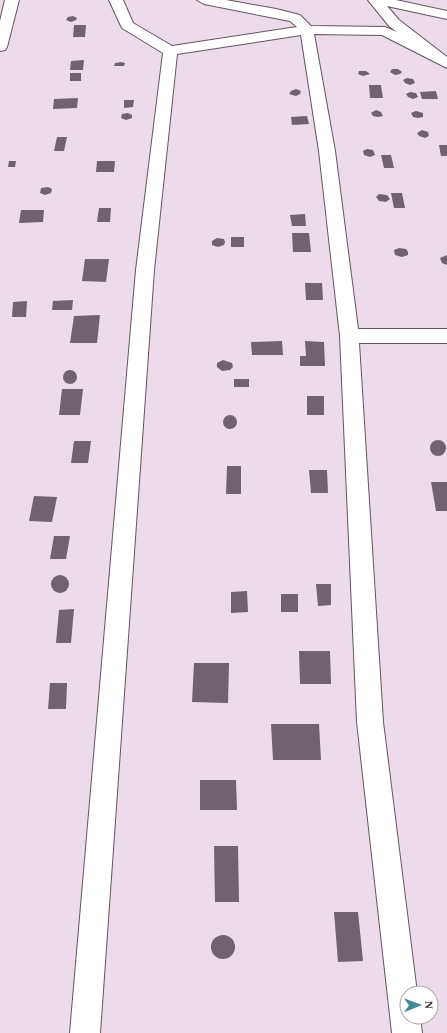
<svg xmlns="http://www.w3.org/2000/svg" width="447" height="1033" font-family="'Times New Roman',serif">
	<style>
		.building { fill: #70626e }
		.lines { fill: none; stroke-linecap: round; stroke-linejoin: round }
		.street-casing { stroke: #645561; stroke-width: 2 }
		.street { fill: #fff; fill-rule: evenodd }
	</style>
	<rect width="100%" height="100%" fill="#ecdbe9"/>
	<g class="building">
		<path d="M73 16 77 18 76 20 71 22 66 20 68 17Z"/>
		<path d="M74 25H86L85 37H73Z"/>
		<path d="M84 60 83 70H70L71 61Z"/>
		<path d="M121 62 125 63 124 66H114L115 63Z"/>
		<path d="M398 69 402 72 400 74 395 75 390 72 392 69Z"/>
		<path d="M359 71H366L370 74 363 76 358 74Z"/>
		<rect x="70" y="73" width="11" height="8"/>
		<path d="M407 78 413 79 415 83 410 85 405 83 403 80Z"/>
		<path d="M369 85H381L383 98H370Z"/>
		<path d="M296 89 301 91 300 94 296 96 289 94 291 91Z"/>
		<path d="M436 91 438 99H422L420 92Z"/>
		<path d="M410 92 416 93 418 97 413 99 408 97 406 94Z"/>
		<path d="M78 98 77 108 53 109 54 99Z"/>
		<path d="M124 100H134L133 107 124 108Z"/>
		<path d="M376 110 381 112 383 116 378 117 373 116 371 113Z"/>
		<path d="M416 111 423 113V117L418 118 413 117 411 113Z"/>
		<path d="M128 113 132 115V118L126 120 121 118 122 114Z"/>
		<path d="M307 116 309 124 292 125 291 117Z"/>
		<path d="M422 130 428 132 429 136 425 138 419 136 417 133Z"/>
		<path d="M57 137H67L64 151H54Z"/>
		<path d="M439 145H447V156H441Z"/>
		<path d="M367 149 373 150 375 155 370 157 364 155 363 151Z"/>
		<path d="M381 155H391L394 168H384Z"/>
		<path d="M9 161H16L15 167H8Z"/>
		<path d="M97 161H115L114 172H96Z"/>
		<path d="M48 187 52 189 51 193 45 195 40 193 41 188Z"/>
		<path d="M391 193H402L405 208H394Z"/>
		<path d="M379 194 387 195 390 199 386 202 379 201 376 197Z"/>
		<path d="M99 208H111L110 222H97Z"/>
		<path d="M21 210H44L43 222 19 223Z"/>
		<path d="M305 214 306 226H292L290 215Z"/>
		<path d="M292 233H309L311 252H293Z"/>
		<rect x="231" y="237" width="13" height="10"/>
		<path d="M217 238 224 239 225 242 224 245 218 247 212 245V241Z"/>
		<path d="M399 248 406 249 408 252V255L402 257 395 255 394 250Z"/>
		<path d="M447 255V265L442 263 440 258Z"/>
		<path d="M85 259H109L106 282 82 281Z"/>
		<path d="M305 283H322L323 300H306Z"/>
		<path d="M73 300 72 310H52L53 301Z"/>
		<path d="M27 301 26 317H12L13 302Z"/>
		<path d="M100 315 97 343H70L74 316Z"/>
		<path d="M282 341 283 355H252L251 342Z"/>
		<path d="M305 341 324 342 325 366H300V356H306Z"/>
		<path d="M223 360 232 363 233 367 230 370 222 371 217 367V363Z"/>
		<circle cx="70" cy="377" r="7"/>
		<rect x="234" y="379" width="15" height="8"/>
		<path d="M62 389H83L80 415H59Z"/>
		<rect x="307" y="396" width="17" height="19"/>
		<circle cx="230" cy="422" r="7"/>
		<circle cx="438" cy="448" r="8"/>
		<path d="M74 441H91L88 463H71Z"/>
		<path d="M227 466H241V494H226Z"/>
		<path d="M309 470H327L328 493H311Z"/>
		<path d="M431 482H447V511H436Z"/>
		<path d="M34 496 57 497 52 522 29 521Z"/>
		<path d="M54 536H70L66 559H50Z"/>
		<circle cx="60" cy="584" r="9"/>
		<path d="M316 584H331V605L318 606Z"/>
		<path d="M247 591 248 612 231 613V592Z"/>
		<rect x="281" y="594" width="17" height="18"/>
		<path d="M74 609 71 643H56L59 610Z"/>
		<path d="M299 651H330L331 684H300Z"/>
		<path d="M194 663H229L228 703 192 702Z"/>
		<path d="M50 683H67L66 709H48Z"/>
		<path d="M271 724H319L321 760H273Z"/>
		<path d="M200 780H236L237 810H200Z"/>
		<path d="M214 846H238L239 902H215Z"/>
		<path d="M334 912H358L363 961 338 962Z"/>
		<circle cx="223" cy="947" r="12"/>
	</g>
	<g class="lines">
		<g class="street-casing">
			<g id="street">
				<path d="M5 0H19L7 47 5 50 0 51V21Z"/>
				<path d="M109 0H123L133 23 172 46 297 27 290 21 204 4 197 0H226L276 9 300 15 311 26 385 27 397 32 389 26 368 0H396L447 11V19L387 6 399 20 447 57V68L382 35 314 34 335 151 358 329H447V343H359L383 722 417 993H407V1017H420L422 1033H392L357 722 340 336 319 151 301 35 177 54 154 270 100 1033H70L136 270 163 53 122 28Z"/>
			</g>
		</g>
		<use href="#street" class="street"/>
	</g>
	<g transform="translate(419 1005) rotate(89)"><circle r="19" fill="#ffffff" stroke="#adaaac"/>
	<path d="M0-3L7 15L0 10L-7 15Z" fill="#428794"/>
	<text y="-6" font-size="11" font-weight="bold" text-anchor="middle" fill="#312b30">N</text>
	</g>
</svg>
